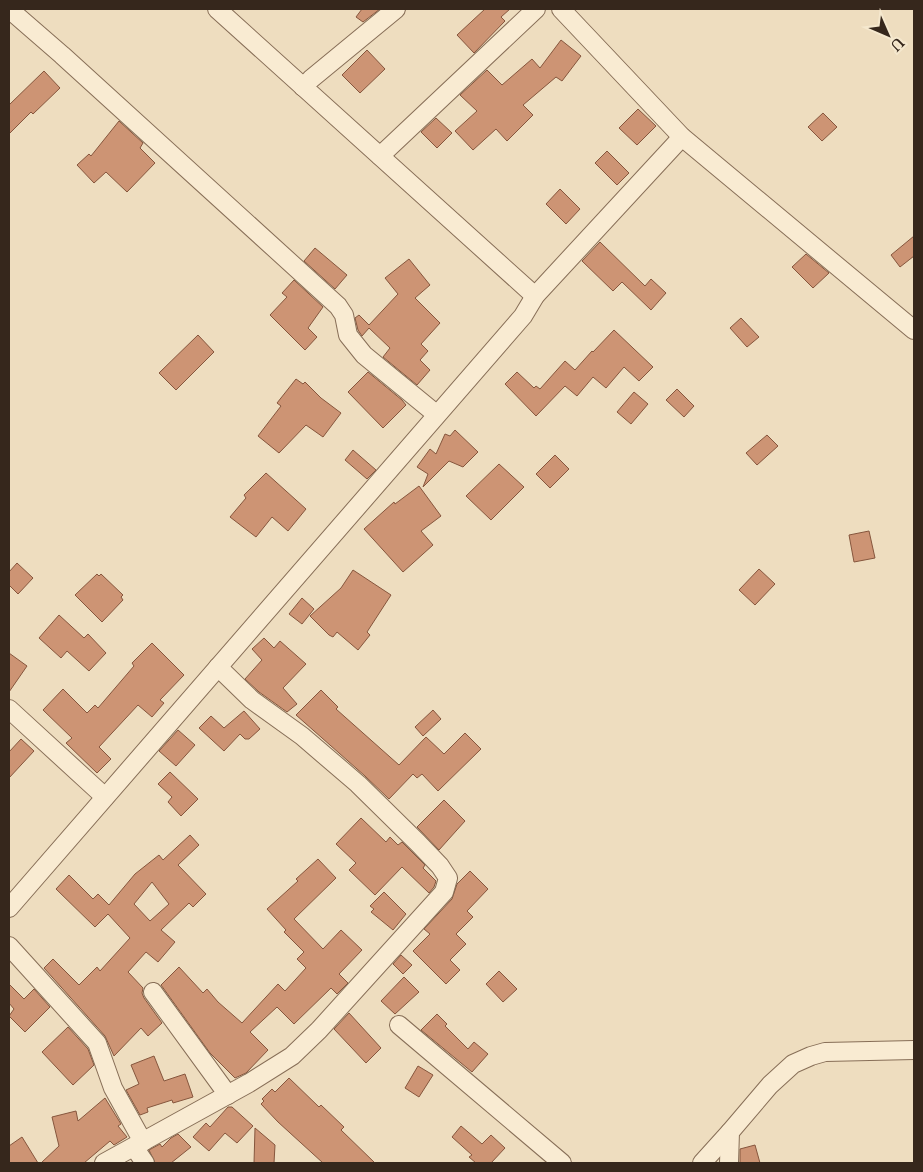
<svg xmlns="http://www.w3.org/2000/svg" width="923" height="1172" font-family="'Libre Baskerville',serif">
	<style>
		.building { fill: #cd9474; stroke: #86563d; fill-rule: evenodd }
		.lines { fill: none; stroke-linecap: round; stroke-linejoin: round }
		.minor-casing { stroke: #876e57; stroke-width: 20 }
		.minor { stroke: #f9ebd2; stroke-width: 18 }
	</style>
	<rect width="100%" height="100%" fill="#eeddbf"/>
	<g class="building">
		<path d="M362 9H380L363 22 356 17Z"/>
		<path d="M485 9H510L501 17 505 21 474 53 457 35Z"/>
		<path d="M561 40 581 56 562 81 556 77 523 105 533 115 507 141 496 129 473 150 455 131 477 111 460 95 487 70 502 85 532 59 540 68Z"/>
		<path d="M367 50 385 69 360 93 342 75Z"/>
		<path d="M44 71 60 88 33 114 31 112 9 134V105Z"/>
		<path d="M638 109 656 126 637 145 619 128Z"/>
		<path d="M823 113 837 127 822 141 808 127Z"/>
		<path d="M436 118 452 133 437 148 421 132Z"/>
		<path d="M119 121 143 143 140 148 155 163 127 192 106 172 94 183 77 165 89 154 91 156Z"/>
		<path d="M607 151 629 173 617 185 595 163Z"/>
		<path d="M560 189 580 209 566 224 546 204Z"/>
		<path d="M914 236V256L900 267 891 255Z"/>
		<path d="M600 242 645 286 651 279 666 293 651 310 622 282 613 291 582 261Z"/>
		<path d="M315 248 347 275 335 289 304 261Z"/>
		<path d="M806 254 829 273 813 288 792 267Z"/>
		<path d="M409 259 430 285 415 298 440 323 421 344 428 351 420 360 430 370 417 385 383 357 390 348 369 328 362 336 358 330 355 318 359 315 369 325 398 294 385 278Z"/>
		<path d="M294 280 323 307 308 328 317 337 305 350 270 315 287 297 282 293Z"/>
		<path d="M741 318 759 337 747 347 730 328Z"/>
		<path d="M614 330 653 367 639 381 624 367 606 388 593 377 577 396 565 386 536 416 505 384 517 372 534 388 536 386 540 389 565 361 575 370 592 351 593 352Z"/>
		<path d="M198 335 214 352 176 390 159 373Z"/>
		<path d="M368 372 402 400 406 405 383 428 348 392Z"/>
		<path d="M296 379 303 384 305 382 321 398 341 413 323 437 306 425 279 453 258 436 281 406 277 403Z"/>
		<path d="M677 389 694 406 684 417 666 400Z"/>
		<path d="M634 392 648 404 631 424 617 412Z"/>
		<path d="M455 430 478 452 463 467 449 461 423 487 428 474 417 467 430 449 436 454 445 434 450 436Z"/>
		<path d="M767 435 778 446 757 465 746 453Z"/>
		<path d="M353 450 376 470 367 479 345 460Z"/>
		<path d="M555 455 569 469 550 488 536 474Z"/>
		<path d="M499 464 524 487 491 520 466 496Z"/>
		<path d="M266 473 306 509 288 531 272 517 256 537 230 517 246 498 244 495Z"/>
		<path d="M419 486 441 516 421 531 433 545 403 572 364 529 394 502 395 504Z"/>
		<path d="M869 531 875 558 854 562 849 535Z"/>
		<path d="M17 563 33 578 18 594 9 585V572Z"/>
		<path d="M759 569 775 584 755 605 739 590Z"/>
		<path d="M353 570 391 595 367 632 370 635 358 650 337 632 333 637 329 635 310 616 341 588Z"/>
		<path d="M97 574 99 576 101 574 123 595 121 597 123 600 102 622 75 595Z"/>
		<path d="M302 598 314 609 302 624 289 614Z"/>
		<path d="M59 615 84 638 88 634 106 653 89 671 67 651 61 658 39 638Z"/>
		<path d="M264 638 274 648 280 641 306 664 283 688 297 704 287 712 259 692 245 679 262 660 252 649Z"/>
		<path d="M152 643 184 675 160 700 164 703 152 717 138 705 99 747 111 759 97 773 66 743 72 738 43 710 63 689 87 713 95 705 98 708 134 666 132 663Z"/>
		<path d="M9 653 27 666 9 692Z"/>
		<path d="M321 690 338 707 336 709 399 765 426 737 444 754 465 733 481 749 438 791 422 774 417 778 413 774 389 799 365 776 296 715Z"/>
		<path d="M433 710 441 719 423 736 415 727Z"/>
		<path d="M244 711 260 729 249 739H245L240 734 224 751 199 728 211 716 224 728Z"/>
		<path d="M178 730 195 745 176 766 159 751Z"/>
		<path d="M21 739 34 751 9 778V752Z"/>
		<path d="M170 772 198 799 181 816 168 802 172 797 158 784Z"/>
		<path d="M444 800 465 821 439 850 417 827Z"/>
		<path d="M361 818 386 842 390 837 398 845 402 842 425 865 423 868 436 881 434 887 429 893 402 867 375 895 349 870 356 863 336 844Z"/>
		<path d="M190 835 199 845 178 865 206 894 193 907 189 903 161 930 175 942 158 962 146 952 128 972 143 988 142 993 144 998 162 1023 148 1036 141 1028 114 1056 105 1036 44 968 53 959 79 985 97 967 100 971 130 938 108 914 95 927 56 889 69 875 93 899 98 894 109 905 135 874 159 855 163 860ZM152 882 169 904 150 921 134 904Z"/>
		<path d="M318 859 336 878 294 919 323 949 341 930 362 950 339 974 348 983 337 994 331 988 294 1024 277 1007 250 1032 268 1050 246 1073 235 1078 210 1053 161 985 179 967 203 993 207 989 218 1002 242 1023 278 984 285 991 306 968 297 959 304 952 284 932 286 930 267 909 298 881 296 879Z"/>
		<path d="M470 871 488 889 467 911 473 917 456 934 466 944 450 960 460 970 446 984 413 951 430 934 424 929 452 899 457 884Z"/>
		<path d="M384 892 406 914 393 930 371 912 374 909 370 906Z"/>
		<path d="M401 955 412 965 403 974 393 964Z"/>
		<path d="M499 971 517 989 503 1002 486 984Z"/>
		<path d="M404 977 419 992 395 1014 381 1001Z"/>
		<path d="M9 984 24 999 34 989 50 1007 25 1032 9 1016 14 1009 9 1003Z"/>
		<path d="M349 1013 381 1048 366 1063 334 1029Z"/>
		<path d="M437 1014 447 1024 445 1026 468 1049 474 1042 488 1054 472 1072 421 1030Z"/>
		<path d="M68 1027 88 1049 94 1065 73 1085 42 1052Z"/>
		<path d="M154 1056 164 1081 185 1074 193 1097 173 1103 172 1100 147 1108 148 1112 140 1115 126 1090 139 1084 131 1065Z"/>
		<path d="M418 1066 433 1075 419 1097 405 1088Z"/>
		<path d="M289 1078 319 1107 321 1105 344 1127 341 1130 375 1163H323L278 1122 261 1104 264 1101 262 1099 272 1089 275 1092Z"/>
		<path d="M105 1098 121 1124 118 1126 127 1137 114 1145 110 1141 84 1163H41L59 1146 52 1117 76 1111 78 1121Z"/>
		<path d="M228 1107H232L253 1126 237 1143 225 1133 209 1151 193 1137 206 1123 210 1127Z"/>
		<path d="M461 1126 482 1144 491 1135 505 1148 491 1163H476L469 1157 472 1155 452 1137Z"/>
		<path d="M255 1128 275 1145 274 1163H254Z"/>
		<path d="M178 1134 191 1147 171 1163H155L149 1150 160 1144 162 1147 171 1138Z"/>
		<path d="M22 1137 38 1163H9V1146Z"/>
		<path d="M755 1145 760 1163H740V1149Z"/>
	</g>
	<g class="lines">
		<g class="minor-casing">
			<g id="minor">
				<path d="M9 9 62 55 338 306 344 315 348 335 364 355 436 414"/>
				<path d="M217 9 535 296"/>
				<path d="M561 9 682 137 914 330"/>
				<path d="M303 87 311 79 396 9"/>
				<path d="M380 156 536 9"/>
				<path d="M9 709 105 797"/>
				<path d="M9 908 523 316 535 296 682 137"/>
				<path d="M9 946 97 1043 113 1088 143 1142"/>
				<path d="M153 992 228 1095"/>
				<path d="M399 1025 562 1163"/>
				<path d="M134 1147 145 1163"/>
				<path d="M104 1163 249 1083 292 1056 319 1030 444 892 448 878 440 866 418 843 358 784 302 736 252 700 218 667"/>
				<path d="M702 1163 730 1132"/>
				<path d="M729 1163 730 1132 770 1085 793 1064 811 1056 825 1052 914 1050"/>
			</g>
		</g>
		<use href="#minor" class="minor"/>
	</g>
	<rect width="923" height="1172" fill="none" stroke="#36271c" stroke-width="20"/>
	<g transform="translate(888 35) rotate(135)" stroke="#f5e8ce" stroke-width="4" paint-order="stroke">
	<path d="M0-4L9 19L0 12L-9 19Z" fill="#36271c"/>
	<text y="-8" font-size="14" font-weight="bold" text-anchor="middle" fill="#36271c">U</text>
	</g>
</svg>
